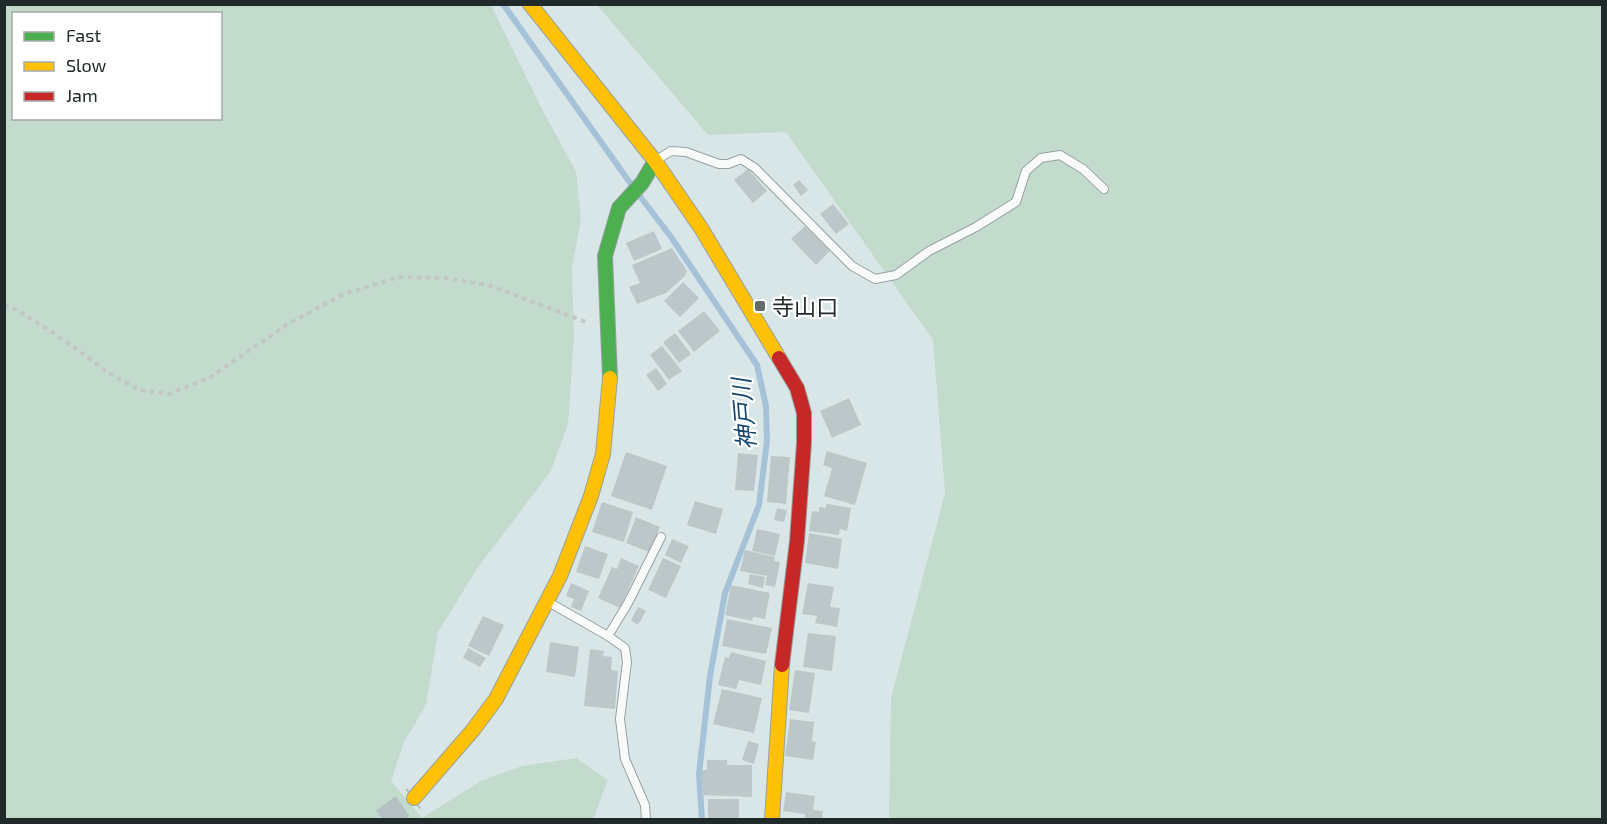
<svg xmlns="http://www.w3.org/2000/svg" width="1607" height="824" font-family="'Exo 2','Noto Sans JP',sans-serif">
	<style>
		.green { fill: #c2dbcd; fill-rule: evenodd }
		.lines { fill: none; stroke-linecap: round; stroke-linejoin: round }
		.stream { stroke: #a6c2d8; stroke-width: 6 }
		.building { fill: #bdc7c9 }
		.secondary-tunnel { stroke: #b4c0c1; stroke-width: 24; stroke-dasharray: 24 12; stroke-linecap: butt }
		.lane-casing { stroke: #96a1a1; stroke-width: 10 }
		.fast-casing { stroke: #96a1a1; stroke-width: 16 }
		.slow-casing { stroke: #96a1a1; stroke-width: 16 }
		.jam-casing { stroke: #96a1a1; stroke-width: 16 }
		.path { stroke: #c1c6c6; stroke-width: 4; stroke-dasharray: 4.5 4.5; stroke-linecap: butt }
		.lane { stroke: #f9fbfb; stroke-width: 8 }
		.fast { stroke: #4caf50; stroke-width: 14 }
		.slow { stroke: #ffc107; stroke-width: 14 }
		.jam { stroke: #c62828; stroke-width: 14 }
		.poi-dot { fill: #616c6c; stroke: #fff; stroke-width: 2 }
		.labels { text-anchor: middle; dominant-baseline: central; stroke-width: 4.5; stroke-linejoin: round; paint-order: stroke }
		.poi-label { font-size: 22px; fill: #202a2a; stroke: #fff; text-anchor: start }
		.water-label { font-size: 24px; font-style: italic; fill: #144872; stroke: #fff }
	</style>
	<rect width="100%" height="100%" fill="#d9e6e7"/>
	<g class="green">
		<path d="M5 5H491L541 107 576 172 581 219 572 268 574 336 568 424 551 471 479 566 438 632 426 705 404 742 391 781 422 818 483 780 522 766 576 758 608 780 593 819 5 820ZM14 14H220V118H14Z"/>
		<path d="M597 5H1602V819H889L891 698 945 493 933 340 786 132 708 135Z"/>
	</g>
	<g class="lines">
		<g class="stream">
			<path d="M503 4 633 187"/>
			<path d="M639 195 671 237 757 365 766 406 767 441 759 505 725 593 710 676 699 774 702 820"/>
		</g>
	</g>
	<g class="building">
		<path d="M748 169 767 191 753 203 734 180Z"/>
		<path d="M799 180 808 190 801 196 793 185Z"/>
		<path d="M833 204 849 224 836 234 820 214Z"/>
		<path d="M805 226 830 251 816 265 791 239Z"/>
		<path d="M654 231 662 249 634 261 626 243Z"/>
		<path d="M672 248 687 271 685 276 666 293 637 304 629 287 640 283 632 265Z"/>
		<path d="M683 282 699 298 680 317 664 301Z"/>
		<path d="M704 311 720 331 694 352 678 331Z"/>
		<path d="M675 333 691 354 679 363 663 342Z"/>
		<path d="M662 346 682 371 669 380 650 355Z"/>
		<path d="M656 368 667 384 658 391 646 375Z"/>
		<path d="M849 398 861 425 832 438 820 411Z"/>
		<path d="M827 451 867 463 855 505 824 496 832 468 823 465Z"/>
		<path d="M626 452 667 466 652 510 611 496Z"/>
		<path d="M738 453 758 455 754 491 735 490Z"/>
		<path d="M771 456 790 457 786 504 767 502Z"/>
		<path d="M695 501 723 509 716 534 687 525Z"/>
		<path d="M602 502 633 512 624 542 592 532Z"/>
		<path d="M827 504 851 508 847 531 840 529 839 535 809 531 812 511 819 512V507L825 508Z"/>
		<path d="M777 508 787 510 784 522 774 520Z"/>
		<path d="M636 517 660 527 649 552 626 543Z"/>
		<path d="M757 529 780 534 775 556 752 551Z"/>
		<path d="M809 533 842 539 838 569 805 563Z"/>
		<path d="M672 539 689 546 681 563 665 555Z"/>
		<path d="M585 546 608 554 599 579 576 572Z"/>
		<path d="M745 550 775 557 774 561 780 562 775 587 765 585 767 576 740 571Z"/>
		<path d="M621 558 639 566 620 608 598 598 612 567 617 569Z"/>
		<path d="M663 558 681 566 666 598 648 590Z"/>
		<path d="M750 574 765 577 763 588 748 584Z"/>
		<path d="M571 583 589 591 581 611 571 607 574 599 566 596Z"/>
		<path d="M808 583 834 587 830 607 840 608 837 627 815 623 817 616 802 614Z"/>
		<path d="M731 585 770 593 765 619 753 617 752 621 725 615Z"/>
		<path d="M638 607 646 611 638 625 631 620Z"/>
		<path d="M483 616 504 625 489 656 468 646Z"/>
		<path d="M727 619 772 628 766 654 722 646Z"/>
		<path d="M808 633 836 636 832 671 803 667Z"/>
		<path d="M550 642 579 647 575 677 546 672Z"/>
		<path d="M468 648 486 658 480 667 463 658Z"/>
		<path d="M590 649 604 651 603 656 612 657 611 670 618 671 615 709 584 706Z"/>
		<path d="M731 652 766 661 761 685 739 680 736 689 718 685 725 657 729 658Z"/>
		<path d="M795 670 815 673 809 713 789 710Z"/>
		<path d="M722 689 762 698 754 733 713 724Z"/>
		<path d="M790 719 814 722 812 741 816 742 813 760 785 756Z"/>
		<path d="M748 741 759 744 754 764 742 760Z"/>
		<path d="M707 760H727V765H752V797L702 795V770H707Z"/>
		<path d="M786 792 815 796 813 810 823 811 822 820H804L805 814 783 811Z"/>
		<rect x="708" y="799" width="31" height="21"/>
	</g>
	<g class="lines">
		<path class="secondary-tunnel" d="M383 820 414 798"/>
		<g class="lane-casing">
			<g id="lane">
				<path d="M658 159 671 151 686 152 719 164H728L741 159 755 168 852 266 875 279 896 275 929 251 976 227 1016 202 1026 171 1041 158 1060 155 1083 169 1104 189"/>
				<path d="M550 603 608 636 625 648 627 662 620 719 625 759 645 805 646 820"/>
				<path d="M608 636 628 603 661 537"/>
			</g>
		</g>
		<g class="fast-casing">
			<path id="fast" d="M610 378 605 256 619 208 642 183 655 161"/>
		</g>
		<g class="slow-casing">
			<g id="slow">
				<path d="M530 4 655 161 701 228 779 358"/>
				<path d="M414 798 473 730 496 699 560 576 591 496 603 454 610 378"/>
				<path d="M772 820 782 665"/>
			</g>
		</g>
		<g class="jam-casing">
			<path id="jam" d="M779 358 797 388 804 413V443L797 541 782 665"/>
		</g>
		<path class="path" d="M4 305 19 311 64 340 110 374 139 390 169 394 209 378 288 324 344 294 399 277 444 278 488 285 586 322"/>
		<use href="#lane" class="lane"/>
		<use href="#fast" class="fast"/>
		<use href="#slow" class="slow"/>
		<use href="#jam" class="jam"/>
	</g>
	<rect class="poi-dot" x="754" y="300" width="12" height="12" rx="3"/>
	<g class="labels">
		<g class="poi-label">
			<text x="772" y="306">寺山口</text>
		</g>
		<g class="water-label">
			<text transform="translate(743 414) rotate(-95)">神戸川</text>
		</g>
	</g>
	<rect width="1607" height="824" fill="none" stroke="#202a2a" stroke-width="12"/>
	<rect x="12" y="12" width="210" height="108" fill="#ffffff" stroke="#a6aaaa" stroke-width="1.5"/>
	<rect x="24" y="32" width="30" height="9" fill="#4caf50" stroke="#a6aaaa" stroke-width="1.5"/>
	<text x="66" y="42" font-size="18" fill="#202a2a">Fast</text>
	<rect x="24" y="62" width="30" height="9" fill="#ffc107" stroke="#a6aaaa" stroke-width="1.5"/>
	<text x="66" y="72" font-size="18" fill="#202a2a">Slow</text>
	<rect x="24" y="92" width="30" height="9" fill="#c62828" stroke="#a6aaaa" stroke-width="1.5"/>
	<text x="66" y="102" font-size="18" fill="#202a2a">Jam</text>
</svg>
